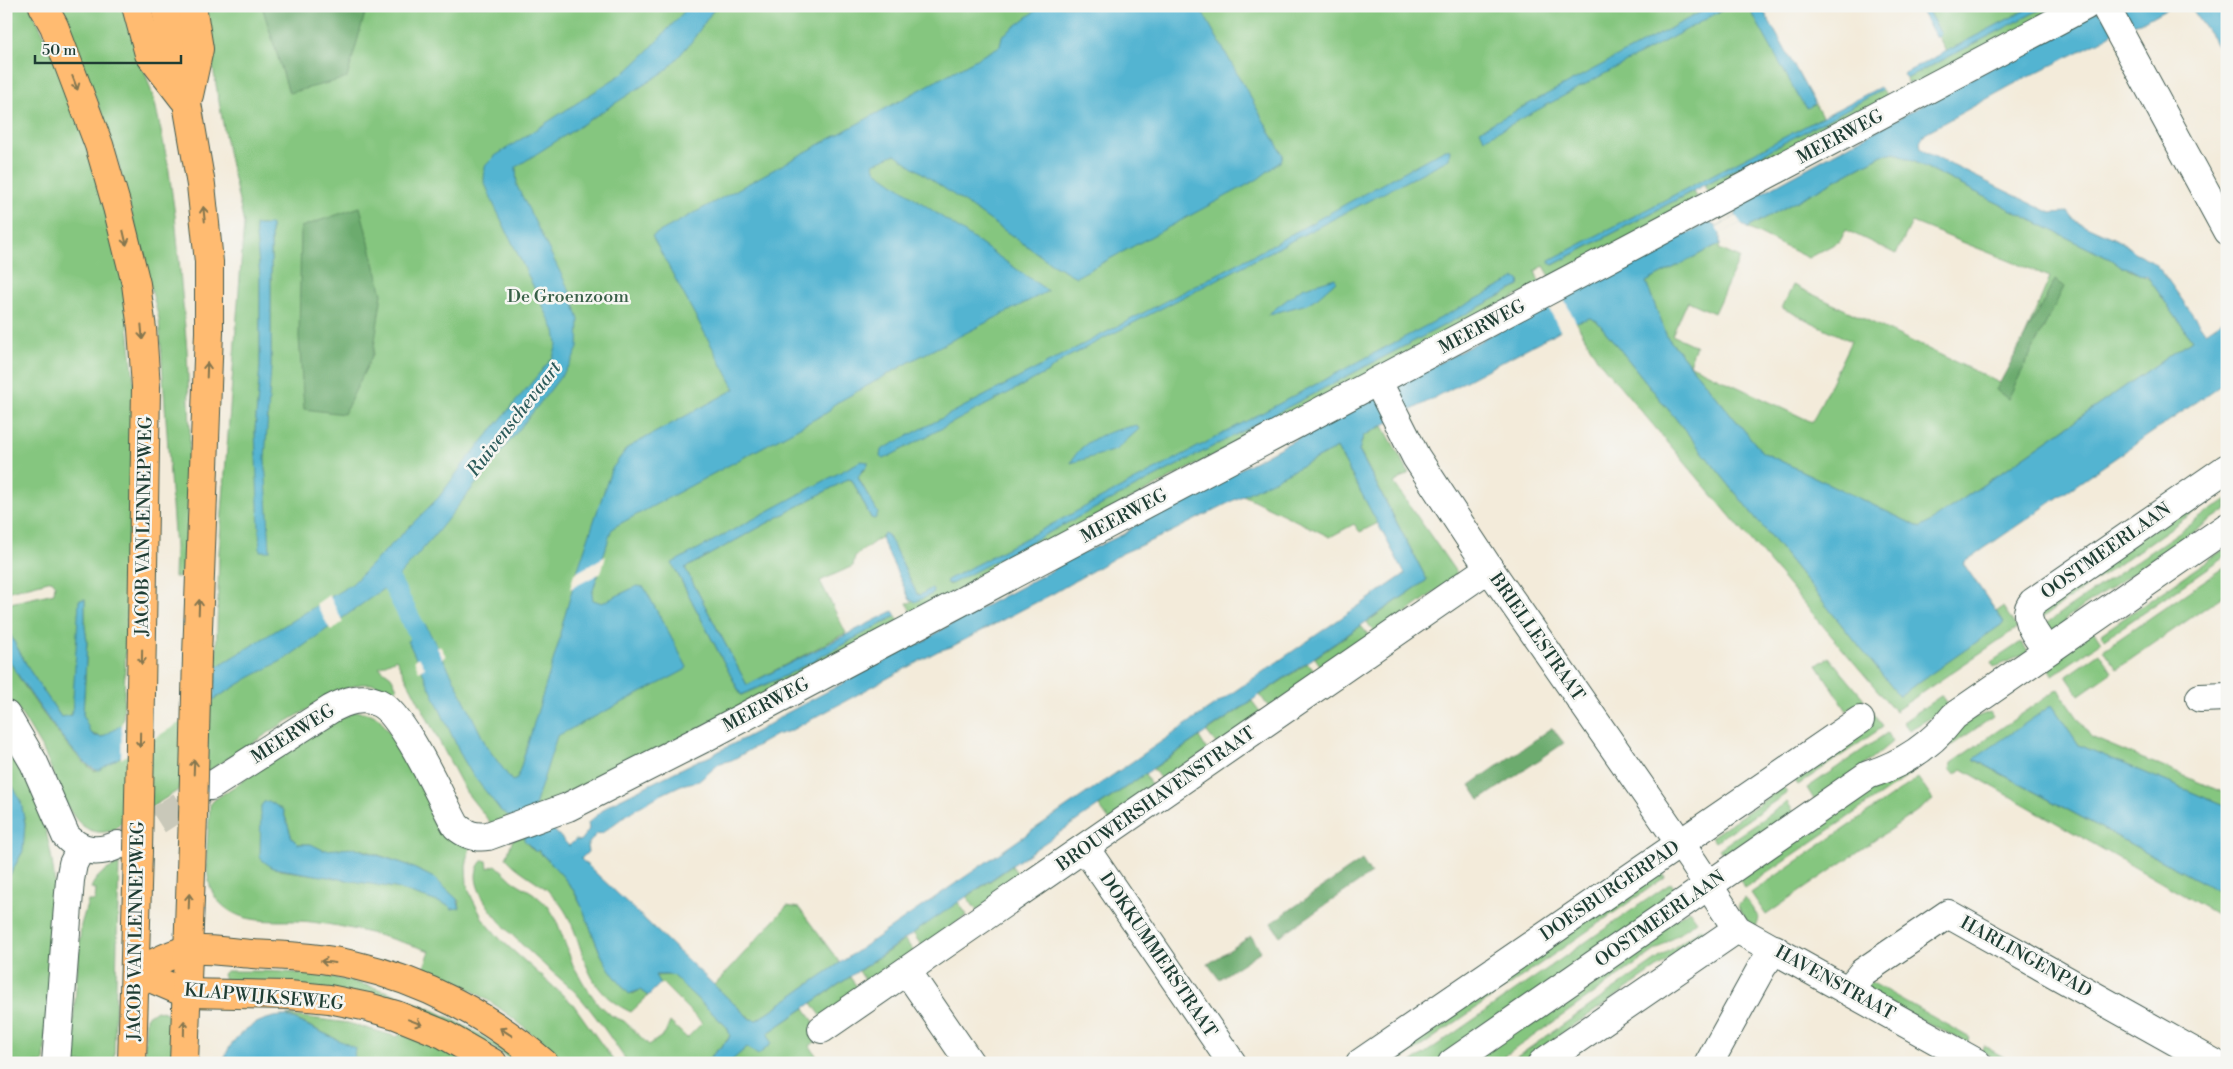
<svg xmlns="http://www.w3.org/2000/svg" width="2233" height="1069" font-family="'Libre Bodoni',serif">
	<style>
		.green { fill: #85c67f; stroke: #52825a; fill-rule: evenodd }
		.forest { fill: #6cab6e; stroke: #467451 }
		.water { fill: #53b4d1; stroke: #397882; fill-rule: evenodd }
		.pier { fill: #f3ebda }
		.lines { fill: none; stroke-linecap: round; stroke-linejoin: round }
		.canal { stroke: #53b4d1; stroke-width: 20 }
		.minor-tunnel { stroke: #c9c8b9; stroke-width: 28; stroke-dasharray: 28 14; stroke-linecap: butt }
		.minor-casing { stroke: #3f574d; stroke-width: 30 }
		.major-casing { stroke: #3f574d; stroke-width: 30 }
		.minor { stroke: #fff; stroke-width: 28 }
		.major { stroke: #ffbb71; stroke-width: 28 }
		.major-bridge-casing { stroke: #3f574d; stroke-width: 30; stroke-linecap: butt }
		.major-bridge { stroke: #ffbb71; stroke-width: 28 }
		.oneway { stroke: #84764f }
		.labels { text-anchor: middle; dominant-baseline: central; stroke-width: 5; stroke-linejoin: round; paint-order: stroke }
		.street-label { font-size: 18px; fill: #1f3d34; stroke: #f6f6f2 }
		.park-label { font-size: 18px; fill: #385f47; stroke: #f6f6f2 }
		.water-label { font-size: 19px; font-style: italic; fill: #2c5b5b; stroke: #f6f6f2 }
	</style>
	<rect width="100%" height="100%" fill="#f6f6f2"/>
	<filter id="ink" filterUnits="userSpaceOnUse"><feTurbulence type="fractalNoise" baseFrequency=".02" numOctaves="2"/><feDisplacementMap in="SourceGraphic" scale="10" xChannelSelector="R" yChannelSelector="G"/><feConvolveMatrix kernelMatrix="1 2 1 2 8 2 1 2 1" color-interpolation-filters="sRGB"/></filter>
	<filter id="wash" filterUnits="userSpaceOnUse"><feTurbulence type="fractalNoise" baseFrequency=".0096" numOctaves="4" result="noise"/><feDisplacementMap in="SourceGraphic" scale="20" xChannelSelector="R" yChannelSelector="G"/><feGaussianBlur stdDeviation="1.12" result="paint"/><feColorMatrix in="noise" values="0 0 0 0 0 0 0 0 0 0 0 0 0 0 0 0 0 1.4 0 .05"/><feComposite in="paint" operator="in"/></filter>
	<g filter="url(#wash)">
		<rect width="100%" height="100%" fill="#f3ebda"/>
		<g class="green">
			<path d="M6 6H30L68 85 122 267 135 392 123 725 102 737 92 734 87 727 83 714 87 641 85 627V599L75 675 72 715 61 717 30 671 6 627V604L54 593 55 584 52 580 6 592Z"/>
			<path d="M53 6H124L155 103 168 164 175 215 187 350 190 429 186 577H174L175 548 159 319 115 151 97 101Z"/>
			<path d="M202 6H1754L1813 106 1815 104 1822 117 1553 265 1693 191 1696 196 1692 207 1551 278 1544 266 1535 271 1540 284 912 614 907 603 913 602 920 595 917 594 888 535 881 537 855 556 853 566 820 581 846 633 747 685 685 568 848 479 852 480 871 518 877 513 858 477 861 472 866 469 675 569 741 695 785 676 896 616 899 621 813 673 534 809 539 790 511 817 491 824 489 821 466 792 396 659 379 667 391 676 397 688 394 693 390 695 374 684H361L344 689 284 723 122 826C71 854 59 780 43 750 35 737 27 723 19 711 15 705 8 698 6 691 3 680 6 664 6 653 14 676 74 761 95 771L242 682 243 651 216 667 219 552 244 224 228 152ZM256 225 271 226V366L258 481 255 431 260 367V276ZM1520 281 1519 286 948 585Z"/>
			<path d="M1925 6H2033L1946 52 1939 37 1941 34Z"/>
			<path d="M2047 6H2071L1928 82 1907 83 1906 79Z"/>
			<path d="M1882 90 1886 94 1883 100 1717 194 1707 191 1704 185Z"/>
			<path d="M1895 152 2110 259 2121 267H2125L2149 279 2192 340 1921 528 1762 452 1667 337 1646 282 1715 246 1720 245 1719 249 1740 258 1714 313 1688 301 1672 335 1696 346 1689 364 1812 422 1851 341 1782 308 1793 285 2004 385 2050 277 1912 222 1896 254 1846 230 1840 241 1808 258 1747 228 1882 155Z"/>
			<path d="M1585 318H1590L1597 321 1899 696 2003 623 1996 612 2003 607 2017 628 1895 711 1598 360 1576 322Z"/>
			<path d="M1383 426 1409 473 1394 483 1458 575 1376 635 1367 622 1427 580 1359 450 1363 436Z"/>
			<path d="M1337 448 1378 523 1360 532 1354 524 1330 537 1243 495Z"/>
			<path d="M2227 474V489L2037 621 2036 614Z"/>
			<path d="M2227 499V509L2065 619 2069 626 2053 636 2045 624Z"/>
			<path d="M2227 547V555L2105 639 2101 634Z"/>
			<path d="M2227 565V593L2117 669 2103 650Z"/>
			<path d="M1361 626 1371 638 1325 672 1315 658Z"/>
			<path d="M2093 630 2101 642 2053 675 2045 664Z"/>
			<path d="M2021 642 2029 653 1994 667 1991 662Z"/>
			<path d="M2099 653 2112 672 2079 695 2066 676Z"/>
			<path d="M1829 657 1864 699 1847 711 1817 665Z"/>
			<path d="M1308 663 1317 675 1270 709 1260 695Z"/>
			<path d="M2058 689 2091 737 2227 794V807L2079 745 2052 705 1975 760 2227 896V920L1962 769 1956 774 1950 770 1951 763Z"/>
			<path d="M1942 695 1950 707 1909 730 1903 722Z"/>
			<path d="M1252 701 1261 713 1218 746 1207 732Z"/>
			<path d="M1868 705 1883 727 1798 785 1794 779 1858 712Z"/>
			<path d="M356 711 371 714 379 718 470 846 466 867 467 884 472 898 483 919 501 940 573 1004 615 1063H559C522 1019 477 989 424 967L430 951C391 938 353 927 312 922 289 919 262 924 240 916 230 912 220 905 214 895 201 873 209 831 210 805L214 800 298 744 297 741ZM268 801 283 810 292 838 298 844H309L323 850 361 849 405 864 426 874 459 901 460 908 395 888 348 879 279 870 261 806 264 802Z"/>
			<path d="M1990 712 1993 717 1930 760 1925 753 1959 723Z"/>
			<path d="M1887 733 1892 742 1863 766 1815 801 1807 788Z"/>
			<path d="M1199 737 1207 750 1164 783 1153 769Z"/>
			<path d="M6 739C38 787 53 843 56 900L44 1063H12L6 1060V882L23 851 25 824 21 802 6 773Z"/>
			<path d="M1908 764 1914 772 1745 888 1737 876Z"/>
			<path d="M1145 774 1153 788 1110 821 1099 806Z"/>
			<path d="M1918 778 1933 800 1766 915 1751 893Z"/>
			<path d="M1783 787 1787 793 1715 842 1711 837Z"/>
			<path d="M1787 802 1795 814 1728 861 1719 849Z"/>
			<path d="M524 835C524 842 529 846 534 851L537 850 561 874 573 890 583 909 600 953 633 994 640 990 648 996 631 1012C574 986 589 938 557 900 543 882 521 875 506 858L513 839Z"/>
			<path d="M483 860 487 861 488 868 496 865 513 881 533 893 548 906 556 919 573 965 584 984 598 1004 612 1016 624 1021 649 1045 665 1034 670 1022 687 1038 702 1023 662 983 660 984 654 976 672 975 727 1027 730 1035 728 1039 704 1063H628C611 1039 595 1013 575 992 555 972 448 893 483 860Z"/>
			<path d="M119 864 114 1063H70L81 925 88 901H95L96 889 91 888C96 875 107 869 119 864Z"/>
			<path d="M1012 866 1021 878 977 911 967 897Z"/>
			<path d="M1658 866 1665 877 1641 894 1397 1063H1382Z"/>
			<path d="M1671 883 1679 895 1436 1063H1411Z"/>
			<path d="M1745 898 1759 918 1753 930 1738 906Z"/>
			<path d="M958 902 967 915 923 948 913 933Z"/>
			<path d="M787 906 799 908 840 963 757 1020 753 1021 714 986Z"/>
			<path d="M1689 910 1697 921 1495 1063H1467Z"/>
			<path d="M1702 928 1709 939 1702 937 1519 1063H1508Z"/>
			<path d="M905 940 915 953 869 986 859 971Z"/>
			<path d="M226 971C259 971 292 971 325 976 398 988 464 1022 526 1063H515L491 1046 225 981 223 974Z"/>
			<path d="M850 977 860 991 822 1017 812 1003Z"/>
			<path d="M1864 978 1970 1038 1967 1043 1865 991Z"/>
			<path d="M805 1008 816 1025 818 1039 810 1046 821 1063H729L747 1047Z"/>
			<path d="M156 1010 165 1012 172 1019V1063H144L146 1017Z"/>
			<path d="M287 1015 348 1023 398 1037 401 1030 469 1063H364L354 1057V1048Z"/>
			<path d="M1984 1046 2014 1063H2002L1981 1051Z"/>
		</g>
		<g class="forest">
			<path d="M262 6H367L347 78 289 93Z"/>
			<path d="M360 207 382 294 373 354 344 414 304 409 299 337 301 227Z"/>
			<path d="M2055 280 2064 287 2008 399 1996 390Z"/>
			<path d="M1552 728 1564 743 1480 800 1470 785Z"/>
			<path d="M1362 860 1371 874 1280 936 1271 923Z"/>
			<path d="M1251 936 1261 951 1219 979 1208 964Z"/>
		</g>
		<g class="water">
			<path d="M689 6H716L692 41 667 70 516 167 517 186 571 294 579 320 578 348 571 363 548 393 435 535 398 577 407 594 394 601 386 587 285 659 249 678 99 770C82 773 17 676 8 658 4 649 6 637 6 627L30 671 61 717 72 715 79 600 85 599V627L87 641 83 714 90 732 95 736 102 737 352 584 439 497 465 462 553 357 557 344 555 331 494 205 484 181 485 166 495 156 628 70 648 51Z"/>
			<path d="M1042 6H1199L1283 155 1281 161 1258 179 1076 277 1051 263 895 154 873 164 876 171 1048 291 915 359 833 405 828 412 614 527 611 531 592 594 593 600 602 603 637 586 644 587 687 667 685 670 672 677 557 736 534 809 569 846 575 840 580 841 589 829 588 823 610 804 699 760C710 758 716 752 727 747 747 737 767 727 785 714L909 648 920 644 944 628 1051 571 1060 564 1126 533 1134 526 1182 500 1596 279H1600L1709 222 1716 227 1736 216V208L1760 194 2087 15 2114 6H2171L2144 21 2126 25 2100 41 2012 85 1925 133 1920 142 1921 148 1927 153 2051 213 2068 212 2075 221 2122 242 2134 252 2152 261 2163 273 2205 332 2227 317V381L1963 563 2004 623 1899 696 1597 321 1590 318 1576 322 1363 436 1359 451 1427 580 768 1033 771 1044 758 1055 747 1047 729 1063H704L728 1040 730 1035 727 1027 672 975H655L660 984 648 996 640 990 629 994C618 981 607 968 600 952 591 932 585 911 574 891 564 876 550 863 538 850L536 852 524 840V835L511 817 501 811 472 774 462 757 408 641 419 636 425 624 455 681 487 747 512 781 517 779 560 638V633L577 572 611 470 627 448 735 389 652 236 1000 46 1002 36ZM1895 152 2110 259 2121 267C2131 266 2137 276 2147 276L2192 340 1921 528 1762 452 1667 337 1646 282 1715 246 1720 245V233L1740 223 1747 228 1882 155ZM1337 448 1405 574 757 1020 750 1019 581 859 588 852 587 846 596 834 602 833 629 813 658 796 681 785 699 781 720 763 732 760 776 735 790 731 938 651 951 647 1054 593 1123 553 1171 532Z"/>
			<path d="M1712 6H1730L1484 139 1480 130Z"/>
			<path d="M1748 6H1761L1815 104 1807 108 1803 105Z"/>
			<path d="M1918 6H1925L1941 34 1939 37H1936Z"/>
			<path d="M2033 6H2047L1906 79 1903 74Z"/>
			<path d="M2190 6H2227V59Z"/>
			<path d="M1880 87 1882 90 1840 113 1553 265 1549 263 1550 260Z"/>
			<path d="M1445 149 1450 150 1449 159 1064 359 1048 372 884 459 880 457 881 450 1250 257Z"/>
			<path d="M255 225H271V366L265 459 270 551H260L255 431 260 367V276Z"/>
			<path d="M1335 278 1336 281 1318 297 1307 304 1267 315 1302 288Z"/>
			<path d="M1516 278 1520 281 1519 286 951 584 946 583 947 580Z"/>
			<path d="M1137 425 1139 429 1116 450 1071 463C1081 438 1114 430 1137 425Z"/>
			<path d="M861 461 868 462V465L861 472 858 478 878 513 875 519 871 518 852 480 848 479 685 568 747 685 893 611 896 616 785 676 741 695 672 563Z"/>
			<path d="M884 533 888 535 917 594 920 595 932 588 934 593 915 602 910 600 881 538Z"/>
			<path d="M2052 705 2079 745 2227 807V896L1974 759Z"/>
			<path d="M6 773 21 802 25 824 23 851 6 882V830L10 819 6 811Z"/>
			<path d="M269 801 283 810 292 838 298 844H311L323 850 355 848 405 864 434 878 457 899 460 908 451 909 450 906 395 888 273 868 263 861 260 856 261 806 264 802Z"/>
			<path d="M281 1016H287L355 1048 354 1057 364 1063H223C230 1036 254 1019 281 1016Z"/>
		</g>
		<g class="pier">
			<path d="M1736 216 1741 223 1720 234 1716 227Z"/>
			<path d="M1563 297 1577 324 1561 332 1547 305Z"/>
			<path d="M606 556 601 573 570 589 574 574Z"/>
			<path d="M329 595 343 622 331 631 316 604Z"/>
			<path d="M440 646 446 656 419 671 414 660Z"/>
			<path d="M215 665 213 702 121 759 122 722Z"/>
		</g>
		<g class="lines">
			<path class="canal" d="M387 574 432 660"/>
		</g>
	</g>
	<g filter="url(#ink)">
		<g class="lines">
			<path class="minor-tunnel" d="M122 843 211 786"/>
			<g class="minor-casing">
				<g id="minor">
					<path d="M2105 6 2227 231"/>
					<path d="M1378 382 1416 457 1489 568 1693 862 1737 929 1977 1063"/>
					<path d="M2047 651C2038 637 2019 618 2033 602L2227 468"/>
					<path d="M2200 698 2227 697"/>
					<path d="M6 715 34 763 66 836C81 852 98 854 118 845"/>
					<path d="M211 786 331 709C346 701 362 695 379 703 404 715 441 799 456 826 466 835 475 838 488 836L568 807 706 737 2085 6"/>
					<path d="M1085 848 1232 1063"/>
					<path d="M907 971 970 1063"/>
					<path d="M1848 990 1863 972 1948 914 2214 1063"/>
					<path d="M822 1029 1489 568"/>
					<path d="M56 1063 70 880 73 864 81 848"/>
					<path d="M1360 1063 1860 720"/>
					<path d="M1452 1063 1868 775C1903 764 1932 745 1954 716L2227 527"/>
					<path d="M1542 1063 1737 929"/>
					<path d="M1709 1063 1762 967 1775 949"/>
				</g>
			</g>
			<g class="major-casing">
				<g id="major">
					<path d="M43 6 54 26 99 145 117 207 136 284 142 329 146 387 141 692"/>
					<path d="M136 6 149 54 183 98"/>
					<path d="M165 6 187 103 201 185 209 262V332L197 656"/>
					<path d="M189 95 199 49 192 6"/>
					<path d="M136 972C148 966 176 951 188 950 209 948 232 953 252 954 285 956 321 957 354 965 424 981 490 1016 544 1063"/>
					<path d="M136 972 185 993 289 995 329 999 368 1007 396 1015 443 1034 493 1063"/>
					<path d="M132 1063 138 851"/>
					<path d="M184 1063 193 816"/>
				</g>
			</g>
			<use href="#minor" class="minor"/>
			<use href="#major" class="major"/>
			<g class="major-bridge-casing">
				<g id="major-bridge">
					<path d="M193 816 197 656"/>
					<path d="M138 851 141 692"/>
				</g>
			</g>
			<use href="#major-bridge" class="major-bridge"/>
		</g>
		<defs><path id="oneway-shaft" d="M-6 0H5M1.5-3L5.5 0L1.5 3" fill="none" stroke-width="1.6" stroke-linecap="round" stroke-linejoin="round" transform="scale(1.25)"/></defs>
		<g class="oneway">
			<use href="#oneway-shaft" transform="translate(75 83) rotate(69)"/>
			<use href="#oneway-shaft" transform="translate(204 214) rotate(-96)"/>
			<use href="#oneway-shaft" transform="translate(125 238) rotate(77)"/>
			<use href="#oneway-shaft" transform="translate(142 332) rotate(85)"/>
			<use href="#oneway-shaft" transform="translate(207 370) rotate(-88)"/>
			<use href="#oneway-shaft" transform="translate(199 607) rotate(-88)"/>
			<use href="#oneway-shaft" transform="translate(142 657) rotate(91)"/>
			<use href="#oneway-shaft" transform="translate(140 740) rotate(91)"/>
			<use href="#oneway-shaft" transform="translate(194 767) rotate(-88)"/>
			<use href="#oneway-shaft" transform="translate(189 901) rotate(-88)"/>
			<use href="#oneway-shaft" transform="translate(328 962) rotate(-173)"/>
			<use href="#oneway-shaft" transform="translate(415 1022) rotate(21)"/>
			<use href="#oneway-shaft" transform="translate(184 1028) rotate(-89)"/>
			<use href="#oneway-shaft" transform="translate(506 1032) rotate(-147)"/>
		</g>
	</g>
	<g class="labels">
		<g class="street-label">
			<text transform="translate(1840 137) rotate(-28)">MEERWEG</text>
			<text transform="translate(1482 327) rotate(-28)">MEERWEG</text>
			<text transform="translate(1124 516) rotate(-28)">MEERWEG</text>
			<text transform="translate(144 526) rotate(-89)">JACOB VAN LENNEPWEG</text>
			<text transform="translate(2106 551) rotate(-35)">OOSTMEERLAAN</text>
			<text transform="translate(1537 637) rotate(55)">BRIELLESTRAAT</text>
			<text transform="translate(766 705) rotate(-28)">MEERWEG</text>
			<text transform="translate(293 734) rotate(-32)">MEERWEG</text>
			<text transform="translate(1156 799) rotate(-35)">BROUWERSHAVENSTRAAT</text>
			<text transform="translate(1610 891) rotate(-34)">DOESBURGERPAD</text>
			<text transform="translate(1660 919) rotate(-35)">OOSTMEERLAAN</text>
			<text transform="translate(136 931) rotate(-89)">JACOB VAN LENNEPWEG</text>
			<text transform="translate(1158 955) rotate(56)">DOKKUMMERSTRAAT</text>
			<text transform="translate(2026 957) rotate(29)">HARLINGENPAD</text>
			<text transform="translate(1835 983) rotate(29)">HAVENSTRAAT</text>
			<text transform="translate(264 997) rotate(5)">KLAPWIJKSEWEG</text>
		</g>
		<g class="park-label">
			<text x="568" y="296">De Groenzoom</text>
		</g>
		<g class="water-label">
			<text transform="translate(514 419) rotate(-52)">Ruivenschevaart</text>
		</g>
	</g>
	<rect width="2233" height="1069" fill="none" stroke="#f6f6f2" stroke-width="25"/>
	<path d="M35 55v8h146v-8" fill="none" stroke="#1f3d34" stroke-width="2.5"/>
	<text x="42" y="55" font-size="15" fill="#1f3d34" stroke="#f6f6f2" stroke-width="4" paint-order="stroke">50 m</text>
</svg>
